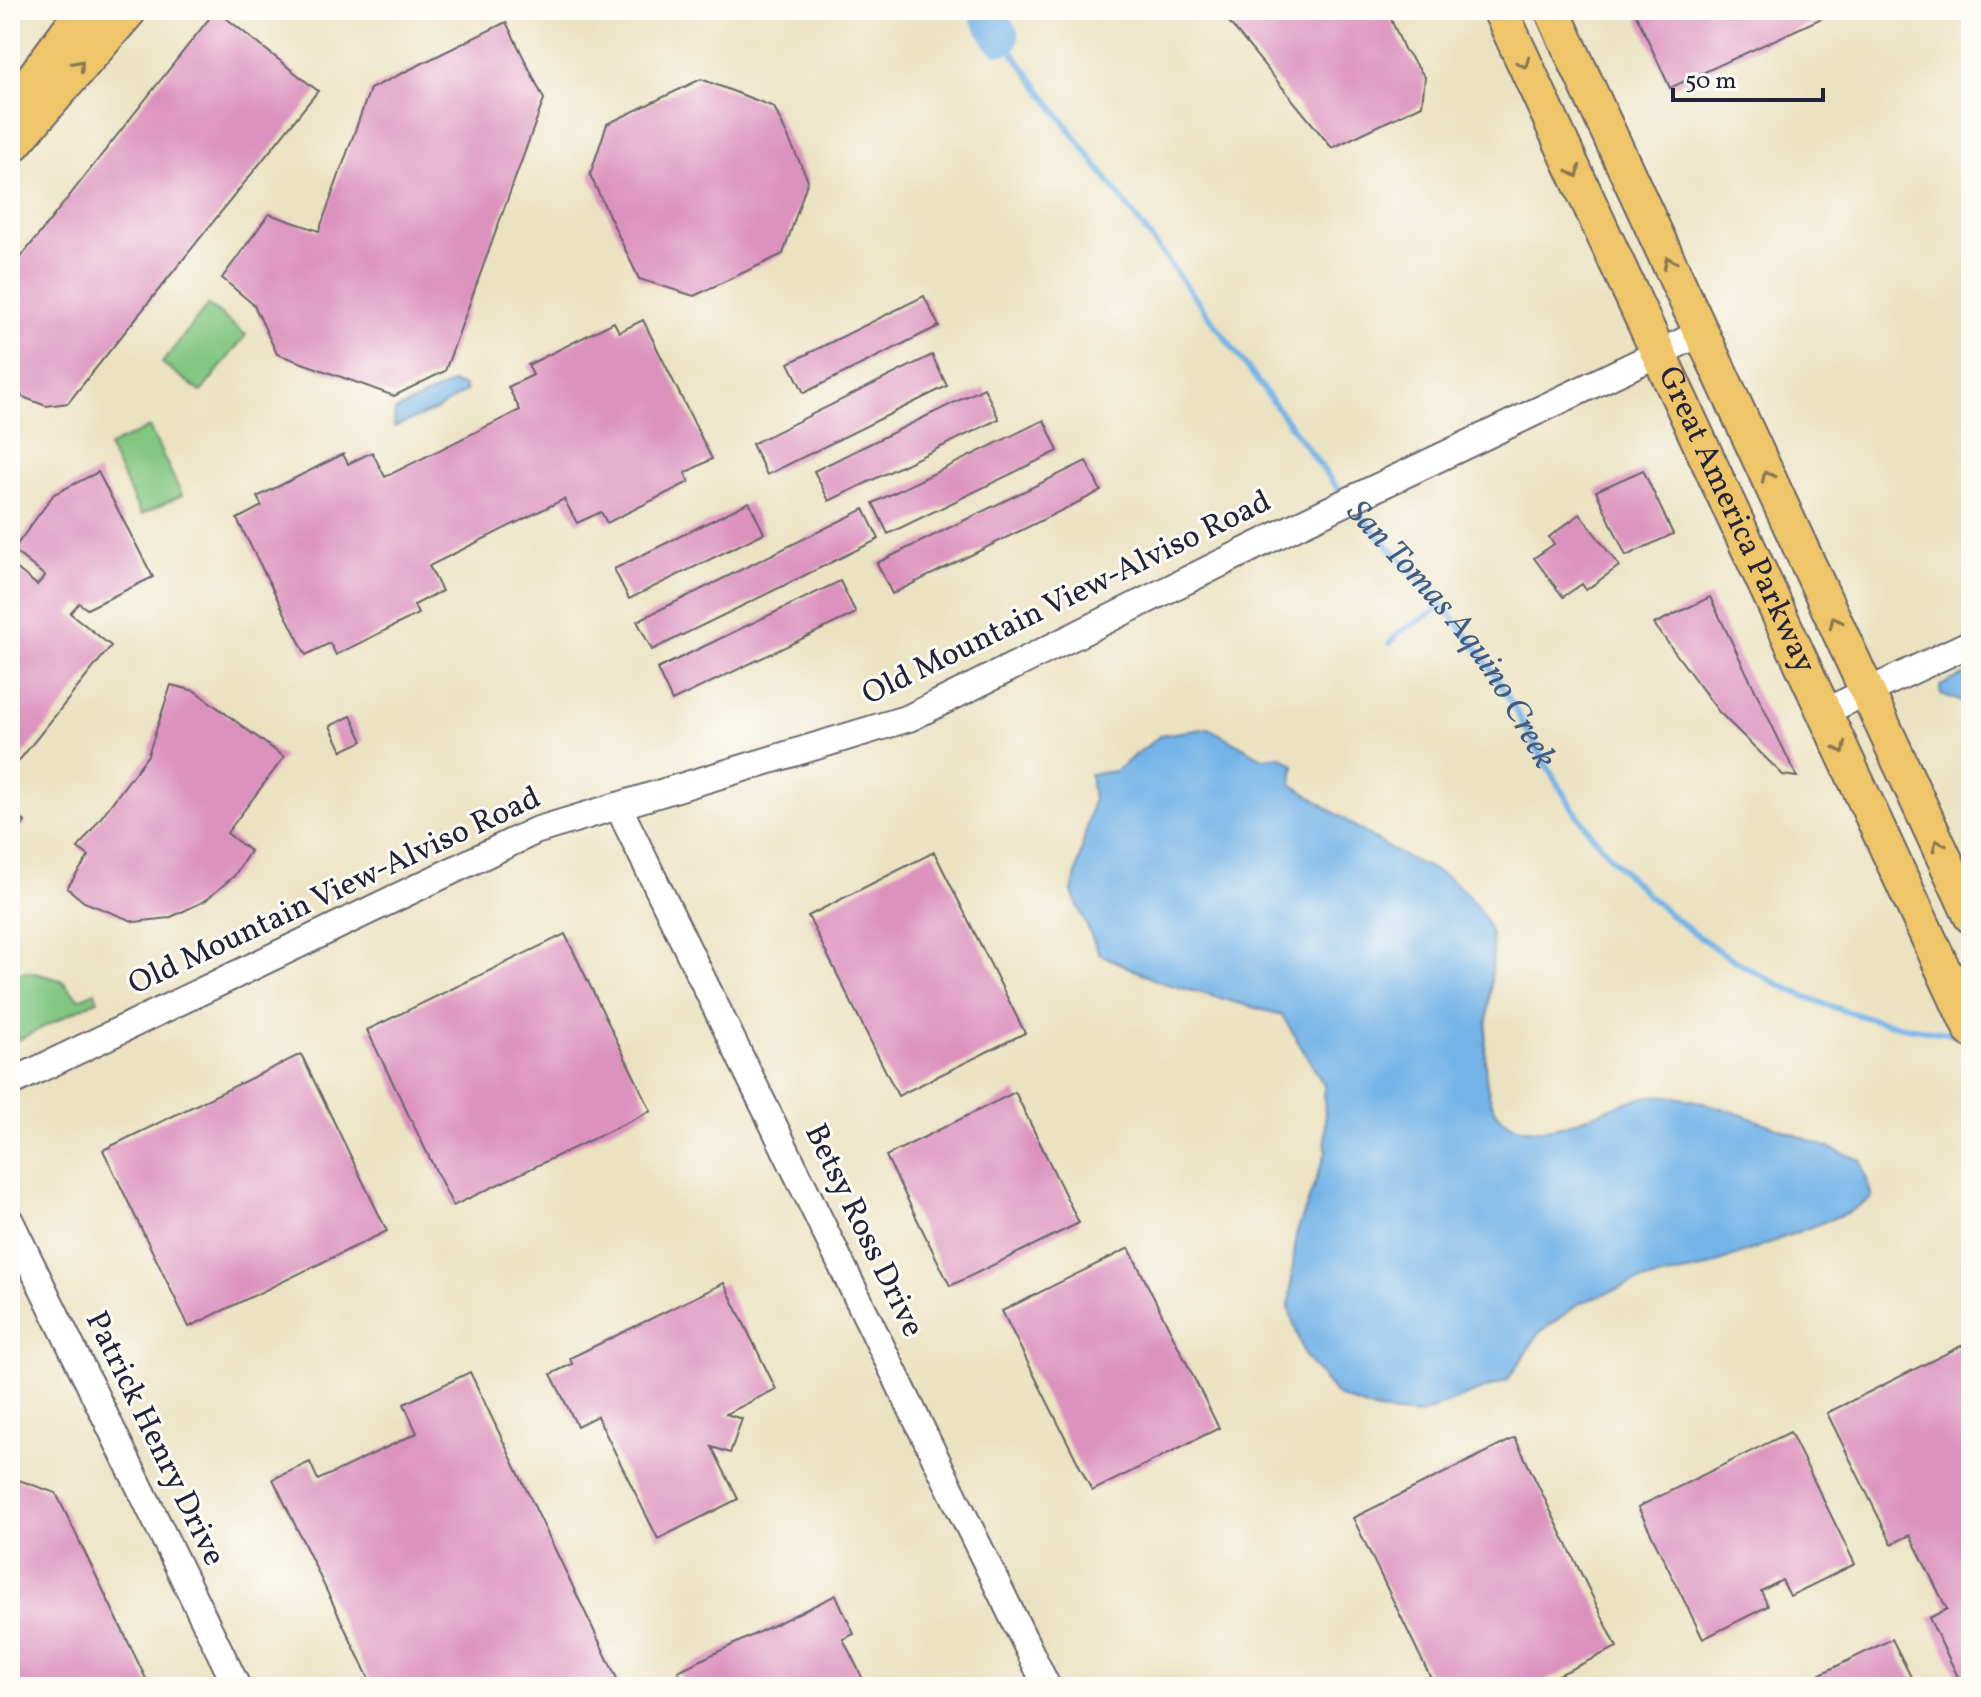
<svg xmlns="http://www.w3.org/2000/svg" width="1981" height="1697" font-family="Vollkorn,serif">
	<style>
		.green { fill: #81c681; stroke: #52745e; stroke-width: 2 }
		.water { fill: #73b3e7; stroke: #4a6a91; stroke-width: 2 }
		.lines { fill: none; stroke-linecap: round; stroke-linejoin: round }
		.stream { stroke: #73b3e7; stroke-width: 6 }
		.river { stroke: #73b3e7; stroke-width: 36 }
		.building { fill: #dc92be }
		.minor-casing { stroke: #68656a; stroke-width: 30 }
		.major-casing { stroke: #68656a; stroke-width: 38 }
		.highway-casing { stroke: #68656a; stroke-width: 42 }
		.minor { stroke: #fff; stroke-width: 26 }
		.major { stroke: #eec569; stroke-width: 34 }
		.highway { stroke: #eec569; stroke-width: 38 }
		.oneway { stroke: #887452 }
		.labels { text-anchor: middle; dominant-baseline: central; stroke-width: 6; stroke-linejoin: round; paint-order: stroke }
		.street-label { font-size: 32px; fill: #22223b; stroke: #fdfcf7 }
		.water-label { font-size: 34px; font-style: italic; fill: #425c80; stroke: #fdfcf7 }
	</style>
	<rect width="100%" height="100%" fill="#fdfcf7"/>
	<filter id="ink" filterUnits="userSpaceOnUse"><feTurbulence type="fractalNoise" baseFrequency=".0125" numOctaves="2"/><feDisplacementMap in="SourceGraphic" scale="16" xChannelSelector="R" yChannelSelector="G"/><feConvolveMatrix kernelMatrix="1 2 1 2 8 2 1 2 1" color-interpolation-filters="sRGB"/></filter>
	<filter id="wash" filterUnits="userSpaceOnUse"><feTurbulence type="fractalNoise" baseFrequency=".006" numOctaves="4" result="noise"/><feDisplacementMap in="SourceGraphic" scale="32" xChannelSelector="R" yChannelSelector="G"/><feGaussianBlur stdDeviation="1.8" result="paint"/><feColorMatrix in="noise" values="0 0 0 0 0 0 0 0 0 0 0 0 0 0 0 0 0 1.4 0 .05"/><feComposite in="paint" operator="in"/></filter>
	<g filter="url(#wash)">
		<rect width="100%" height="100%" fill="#ebe2c1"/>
		<g class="green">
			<path d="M208 305 246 335 201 392 162 363Z"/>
			<path d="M149 427 182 495 141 515 108 447Z"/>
			<path d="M30 972 61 980 79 999 95 992 98 1000 10 1044V974Z"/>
		</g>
		<g class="water">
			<path d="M452 383 464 386 466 391 436 410 394 427 395 411Z"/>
			<path d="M1971 671V698L1962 701 1941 694 1940 686Z"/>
			<path d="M1209 728 1263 758 1280 756 1294 765 1292 784C1325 806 1359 830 1394 851 1411 861 1431 867 1448 878 1466 890 1486 914 1491 936 1500 983 1461 1102 1512 1125 1551 1144 1612 1100 1652 1096 1702 1092 1809 1142 1861 1160L1872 1198 1849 1212 1702 1269 1633 1283 1580 1303 1539 1333 1508 1380 1418 1415 1377 1411 1337 1396 1304 1355 1289 1309 1296 1235 1326 1152 1324 1085 1282 1015 1160 982 1099 954 1072 892 1093 800 1090 774 1115 771 1161 735Z"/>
		</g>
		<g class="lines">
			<g class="stream">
				<path d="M1001 37 1343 496"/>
				<path id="s1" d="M1353 507C1394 554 1440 598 1477 649 1514 700 1539 758 1574 810 1659 935 1809 1023 1959 1034"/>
				<path d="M1390 643 1400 632 1442 607"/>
			</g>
			<path class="river" d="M985 10 1001 37"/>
		</g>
		<g id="blocks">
			<g class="building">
				<path d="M216 10 318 91 68 403 46 406 23 397 10 387V366L14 360 10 356V271Z"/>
				<path d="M1219 10H1387L1404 49 1425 77 1422 105 1332 148Z"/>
				<path d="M1634 10H1839L1670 88Z"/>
				<path d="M506 22 544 99 445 371 394 396 277 354 254 305 222 278 269 214 319 231 370 89Z"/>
				<path d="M701 79 774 107 808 180 783 254 694 296 639 279 590 175 607 124Z"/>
				<path d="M924 296 939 326 804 393 789 363Z"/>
				<path d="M643 320 712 459 685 473 689 482 607 523 601 512 577 523 564 499 429 566 442 591 414 605 418 614 336 655 330 643 306 655 237 519 262 506 257 497 343 454 348 464 372 452 385 477 520 410 508 387 533 375 528 365 614 322 619 332Z"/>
				<path d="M932 355 947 386 767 475 752 444Z"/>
				<path d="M984 388 999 419 829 501 814 471Z"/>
				<path d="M1044 420 1058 451 888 534 873 503Z"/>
				<path d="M1086 461 1101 491 892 594 877 563Z"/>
				<path d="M1643 470 1673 534 1626 556 1596 491Z"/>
				<path d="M98 472 153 577 87 609 79 603 70 613 111 646 10 772V563L37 585 45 576 13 550 54 494Z"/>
				<path d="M749 502 764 533 629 599 614 569Z"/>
				<path d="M864 509 879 539 652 650 637 621Z"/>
				<path d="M1580 514 1619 566 1586 590 1582 584 1563 597 1534 558 1554 544 1549 537Z"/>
				<path d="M840 581 856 613 672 701 657 669Z"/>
				<path d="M1710 597 1797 777 1783 775 1719 712 1654 624Z"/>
				<path d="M171 685 195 691 284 757 227 833 250 851 234 876 205 901 169 918 135 922 84 902 67 888 89 856 78 848 148 755Z"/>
				<path d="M351 716 363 741 342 751 330 726Z"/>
				<path d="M10 810 25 822 10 842Z"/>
				<path d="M934 852 1025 1033 898 1096 808 916Z"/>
				<path d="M565 934 651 1111 453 1206 367 1030Z"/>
				<path d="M301 1054 387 1231 189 1327 103 1150Z"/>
				<path d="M1015 1092 1079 1223 950 1286 886 1156Z"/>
				<path d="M1129 1248 1219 1428 1092 1491 1002 1311Z"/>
				<path d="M724 1283 776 1389 726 1414 742 1419 730 1453 712 1447 738 1499 658 1539 597 1416 577 1426 551 1374 572 1364 570 1358Z"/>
				<path d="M1971 1341V1687H1963L1929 1618 1947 1609 1910 1535 1892 1544 1827 1413Z"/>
				<path d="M470 1372 621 1687H373L273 1479 310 1462 318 1480 417 1433 404 1404Z"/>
				<path d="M1790 1432 1855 1564 1790 1596 1782 1580 1761 1591 1768 1606 1703 1639 1638 1507Z"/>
				<path d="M1515 1438 1617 1647 1534 1687H1435L1353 1518Z"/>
				<path d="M10 1477 56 1493 150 1687H10Z"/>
				<path d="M836 1595 854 1634 843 1639 867 1687H686L678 1671Z"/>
				<path d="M1892 1639 1916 1687H1794Z"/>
			</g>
		</g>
	</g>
	<g filter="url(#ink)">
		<use href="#blocks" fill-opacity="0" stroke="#68656a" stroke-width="2"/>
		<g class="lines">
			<g class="minor-casing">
				<g id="minor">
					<path d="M1824 712 1971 643"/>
					<path d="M618 806 1047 1687"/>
					<path d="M10 1083 535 831 909 718 1296 526 1701 333"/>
					<path d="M10 1221 237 1687"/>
				</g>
			</g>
			<g class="major-casing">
				<g id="major">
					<path id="s2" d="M1500 10 1971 1030"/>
					<path d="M1552 10 1971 916"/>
				</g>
			</g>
			<g class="highway-casing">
				<g id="highway">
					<path d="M28 89 86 10"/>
					<path d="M10 145 127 10"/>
				</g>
			</g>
			<use href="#minor" class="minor"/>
			<use href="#major" class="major"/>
			<use href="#highway" class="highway"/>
		</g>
		<defs><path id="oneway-chevron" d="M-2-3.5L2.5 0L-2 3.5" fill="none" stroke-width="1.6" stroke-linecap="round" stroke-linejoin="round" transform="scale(2)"/></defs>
		<g class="oneway">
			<use href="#oneway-chevron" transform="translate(1524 63) rotate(65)"/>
			<use href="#oneway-chevron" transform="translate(79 65) rotate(-49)"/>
			<use href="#oneway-chevron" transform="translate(1575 172) rotate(65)"/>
			<use href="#oneway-chevron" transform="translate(1669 262) rotate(-115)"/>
			<use href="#oneway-chevron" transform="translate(1767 476) rotate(-115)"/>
			<use href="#oneway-chevron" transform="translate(1835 622) rotate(-115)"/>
			<use href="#oneway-chevron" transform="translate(1841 748) rotate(65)"/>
			<use href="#oneway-chevron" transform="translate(1938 845) rotate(-115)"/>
		</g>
	</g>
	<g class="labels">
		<g class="street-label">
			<text stroke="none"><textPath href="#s2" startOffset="562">Great America Parkway</textPath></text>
			<text transform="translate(1067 599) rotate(-26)">Old Mountain View-Alviso Road</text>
			<text transform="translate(335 892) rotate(-25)">Old Mountain View-Alviso Road</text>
			<text transform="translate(863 1231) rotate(64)">Betsy Ross Drive</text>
			<text transform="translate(154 1439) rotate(64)">Patrick Henry Drive</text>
		</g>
		<g class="water-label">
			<text stroke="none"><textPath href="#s1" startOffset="162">San Tomas Aquino Creek</textPath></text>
		</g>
	</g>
	<rect width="1981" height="1697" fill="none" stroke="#fdfcf7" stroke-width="40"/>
	<path d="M1673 88v12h150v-12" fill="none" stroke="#22223b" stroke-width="4"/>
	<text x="1685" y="88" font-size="24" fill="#22223b" stroke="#fdfcf7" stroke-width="6" paint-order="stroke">50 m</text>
</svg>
